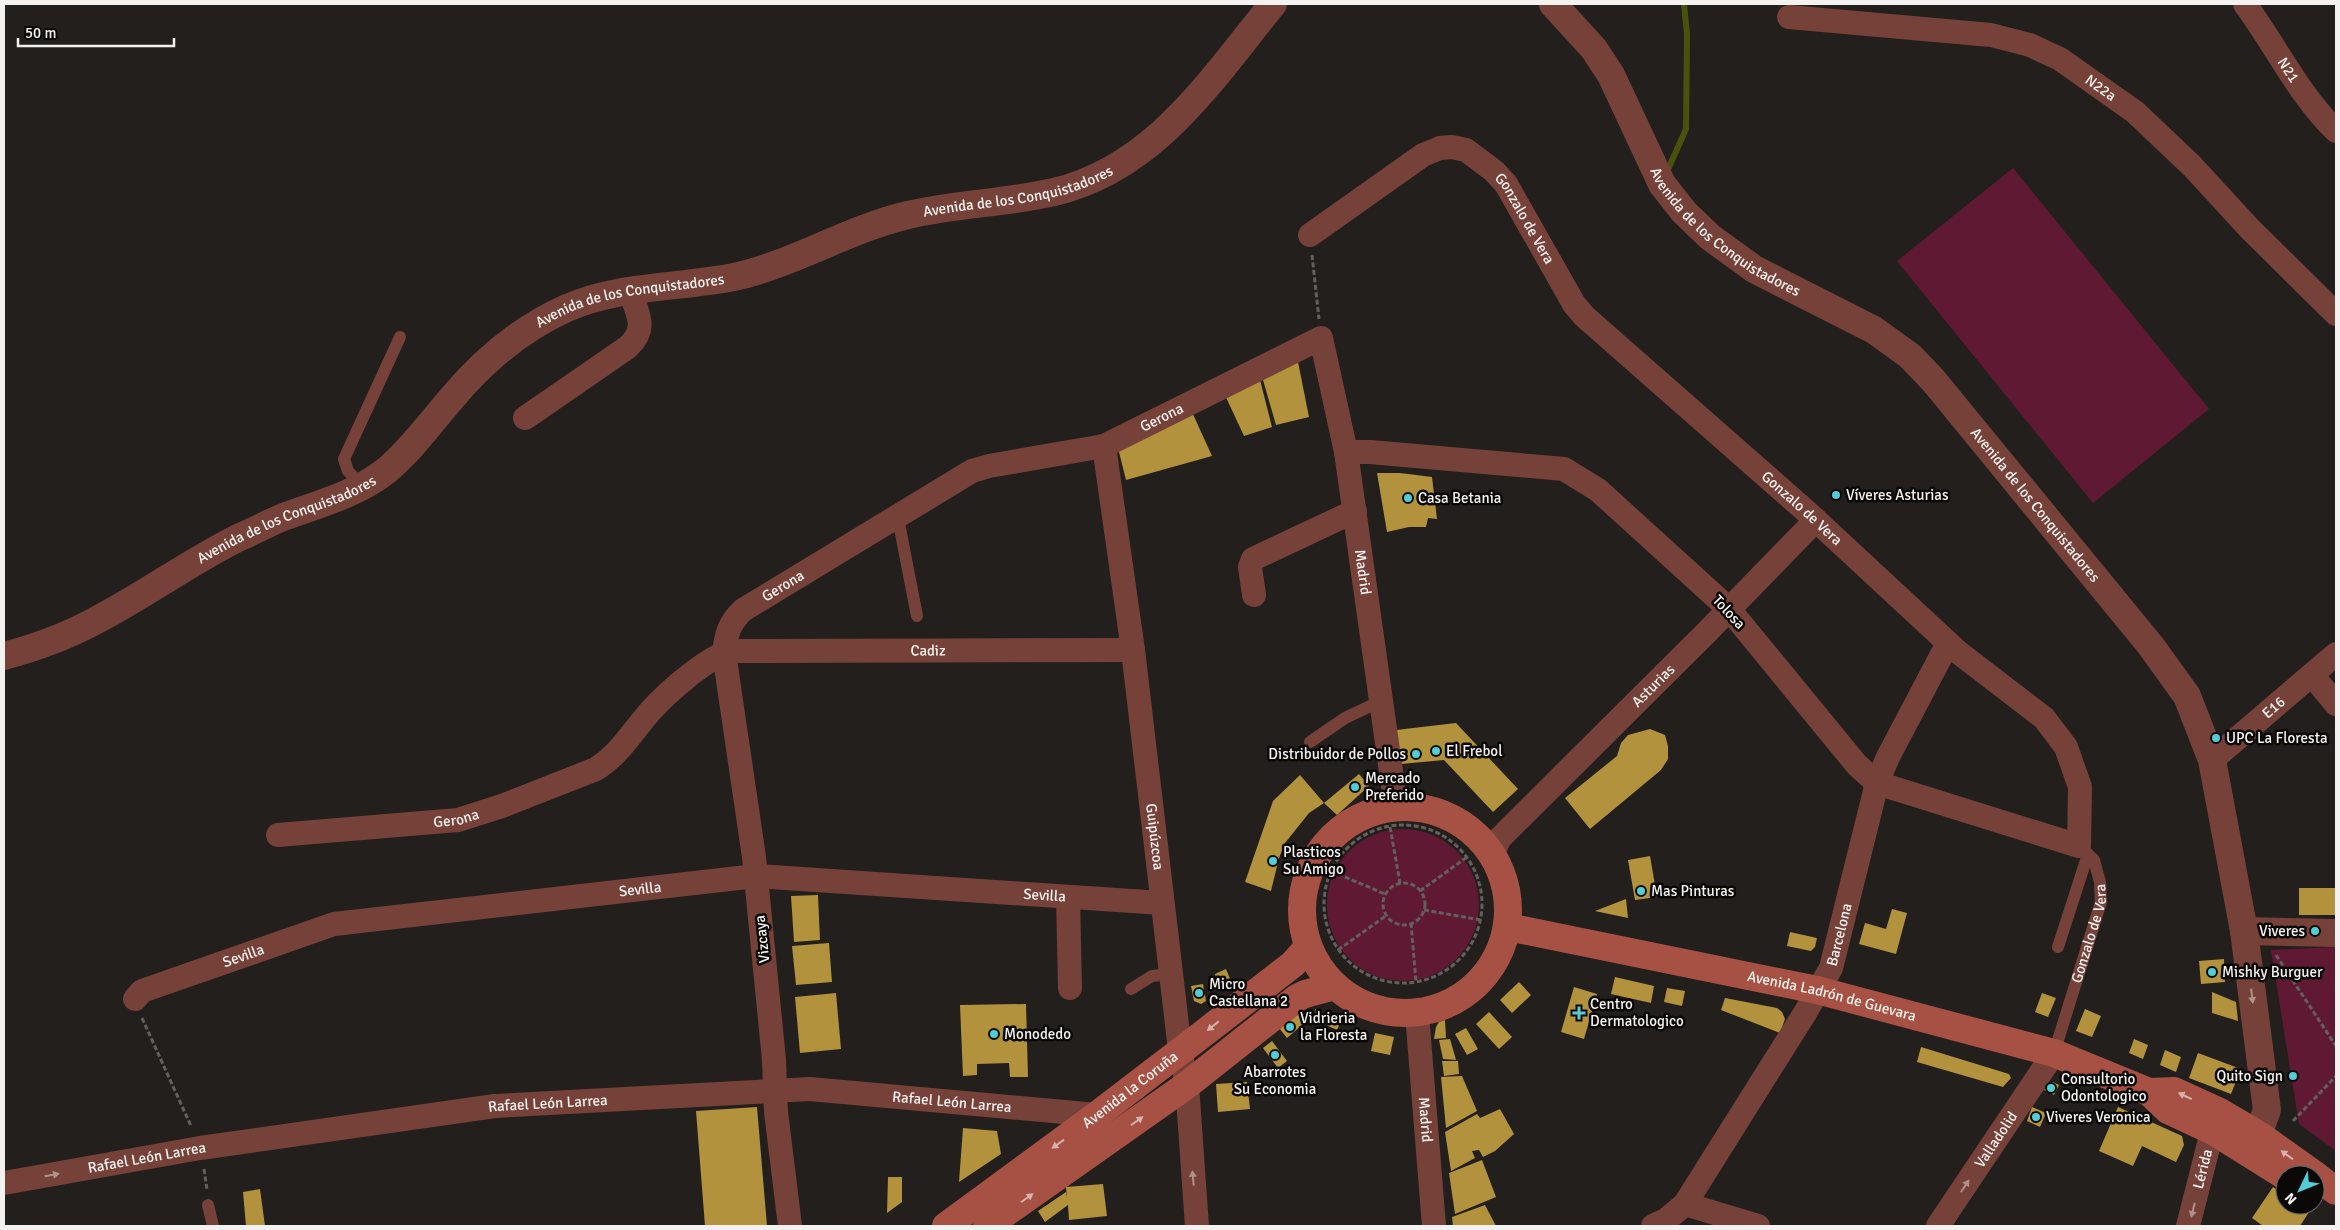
<svg xmlns="http://www.w3.org/2000/svg" width="2340" height="1230" font-family="Signika,sans-serif">
	<style>
		.green { fill: #601933 }
		.lines { fill: none; stroke-linecap: round; stroke-linejoin: round }
		.stream { stroke: #49520d; stroke-width: 6 }
		.building { fill: #b2923d }
		.path { stroke: #635f5d; stroke-width: 3; stroke-dasharray: 5 2.5; stroke-linecap: butt }
		.service { stroke: #764138; stroke-width: 12 }
		.minor { stroke: #764138; stroke-width: 24 }
		.tertiary { stroke: #764138; stroke-width: 28 }
		.secondary { stroke: #a65143; stroke-width: 28 }
		.oneway { fill: #af918b }
		.oneway2 { fill: #d5b2ab }
		.poi-dot { fill: #52ccd6; stroke: #0b0908; stroke-width: 2 }
		.labels { text-anchor: middle; dominant-baseline: central; stroke-width: 5; stroke-linejoin: round; paint-order: stroke }
		.street-label { font-size: 15px; fill: #f4f2f0; stroke: #0b0908 }
		.poi-label { font-size: 15px; fill: #f4f2f0; stroke: #0b0908; text-anchor: start }
	</style>
	<rect width="100%" height="100%" fill="#231f1d"/>
	<g class="green">
		<path d="M2013 168 2209 409 2093 503 1897 261Z"/>
		<circle cx="1403" cy="905" r="76"/>
		<path d="M2336 947V1151L2299 1124 2271 950Z"/>
	</g>
	<g class="lines">
		<path class="stream" d="M1666 174 1686 129 1687 34 1684 4"/>
	</g>
	<g class="building">
		<path d="M1297 357 1309 417 1276 425 1261 373Z"/>
		<path d="M1259 376 1272 427 1244 436 1224 393Z"/>
		<path d="M1192 412 1212 456 1126 480 1118 448Z"/>
		<path d="M1377 473H1400L1432 477 1437 519 1428 518 1426 527H1409L1387 532Z"/>
		<path d="M1456 723 1518 789 1493 812 1444 760 1401 764 1396 730Z"/>
		<path d="M1650 729 1665 735 1668 746V759L1661 770 1590 829 1565 798 1617 756 1621 743 1628 735Z"/>
		<path d="M1359 774 1369 786 1337 815 1324 803Z"/>
		<path d="M1300 775 1324 803 1309 813 1285 843 1279 858 1271 891 1245 882 1273 801Z"/>
		<path d="M1650 856 1657 897 1635 900 1628 860Z"/>
		<rect x="2299" y="888" width="37" height="27"/>
		<path d="M818 895 820 940 794 942 791 896Z"/>
		<path d="M1626 899 1628 918 1595 911Z"/>
		<path d="M1892 909 1907 913 1896 954 1859 944 1865 923 1886 929Z"/>
		<path d="M1790 932 1817 938 1815 947 1811 951 1787 946Z"/>
		<path d="M829 943 832 982 796 985 792 946Z"/>
		<path d="M2224 959 2225 982 2201 984 2199 961Z"/>
		<path d="M1226 969 1231 981 1219 990 1215 974Z"/>
		<path d="M1615 977 1654 986 1651 1003 1611 994Z"/>
		<path d="M1519 982 1531 995 1512 1013 1500 1000Z"/>
		<path d="M1203 984 1206 1001 1201 1004 1194 1001 1191 986Z"/>
		<path d="M1574 987 1597 994 1584 1039 1561 1032Z"/>
		<path d="M1667 988 1685 991 1682 1006 1664 1002Z"/>
		<path d="M2212 992 2236 1002 2238 1021 2212 1013Z"/>
		<path d="M836 993 841 1049 800 1053 795 997Z"/>
		<path d="M2042 993 2056 998 2048 1017 2035 1012Z"/>
		<path d="M1725 998 1777 1008 1782 1012 1785 1019 1780 1033 1721 1010Z"/>
		<path d="M1026 1004 1028 1077H1010L1009 1063 977 1064V1075L963 1076 960 1005Z"/>
		<path d="M1315 1009 1341 1021 1337 1030 1315 1020Z"/>
		<path d="M2085 1009 2101 1016 2092 1037 2076 1031Z"/>
		<path d="M1300 1010 1308 1020 1287 1038 1279 1028Z"/>
		<path d="M1489 1012 1512 1037 1499 1049 1476 1024Z"/>
		<path d="M1445 1020 1446 1038 1434 1039 1436 1027 1439 1022Z"/>
		<path d="M1466 1028 1478 1049 1467 1055 1455 1034Z"/>
		<path d="M1375 1033 1394 1037 1390 1055 1371 1051Z"/>
		<path d="M1450 1039 1456 1060 1443 1059 1439 1040Z"/>
		<path d="M2134 1039 2148 1045 2143 1059 2129 1053Z"/>
		<path d="M1272 1041 1287 1061 1278 1068 1263 1048Z"/>
		<path d="M1921 1047 2009 1074 2011 1078 2003 1087 1917 1062Z"/>
		<path d="M2165 1050 2181 1057 2176 1072 2160 1065Z"/>
		<path d="M2198 1053 2241 1069 2231 1094 2189 1078Z"/>
		<path d="M1442 1061H1458L1459 1074 1444 1076Z"/>
		<path d="M1462 1076 1477 1111 1446 1128 1441 1077Z"/>
		<path d="M1247 1082 1250 1109 1218 1112 1216 1084Z"/>
		<path d="M2053 1082 2059 1085 2054 1095 2044 1090 2047 1084Z"/>
		<path d="M757 1107 767 1226H705L696 1111Z"/>
		<path d="M2032 1107 2046 1113 2040 1127 2027 1121Z"/>
		<path d="M2118 1107 2182 1136 2184 1145 2176 1162 2142 1146 2133 1166 2099 1151Z"/>
		<path d="M1500 1109 1514 1134 1495 1151 1483 1157 1479 1150 1472 1151 1475 1158 1451 1171 1445 1132 1477 1114 1480 1118Z"/>
		<path d="M963 1128 997 1131 1001 1154 959 1182Z"/>
		<path d="M1482 1160 1496 1197 1455 1214 1449 1173Z"/>
		<path d="M888 1177H902V1202L887 1213Z"/>
		<path d="M1103 1184 1107 1216 1069 1220 1068 1205 1045 1222 1038 1211 1066 1192 1067 1198 1066 1187Z"/>
		<path d="M2273 1187 2285 1196V1205H2298L2309 1212 2300 1226H2263L2252 1218Z"/>
		<path d="M260 1189 265 1226H246L243 1192Z"/>
		<path d="M1485 1205 1496 1226H1453L1452 1217Z"/>
	</g>
	<g class="lines">
		<g class="path">
			<path d="M1312 255 1319 319"/>
			<circle cx="1403" cy="904" r="79"/>
			<path d="M1390 827 1400 883"/>
			<path d="M1331 871 1385 894"/>
			<circle cx="1404" cy="904" r="21"/>
			<path d="M1420 891 1467 857"/>
			<path d="M1424 910 1481 920"/>
			<path d="M1411 923 1416 982"/>
			<path d="M1338 950 1387 915"/>
			<path d="M2276 955 2336 1046"/>
			<path d="M142 1018 191 1126"/>
			<path d="M2293 1121 2336 1076"/>
			<path d="M204 1169 207 1190"/>
		</g>
		<g class="service">
			<path d="M363 487 348 471 344 459 400 337"/>
			<path d="M898 518 917 616"/>
			<path d="M1310 742 1345 718 1381 701"/>
			<path d="M2058 947 2088 854"/>
			<path d="M1131 989 1152 976 1171 974"/>
			<path id="s1" d="M2054 1053 2101 902 2100 882 2094 860 2079 846"/>
			<path d="M208 1205 213 1226"/>
		</g>
		<g class="minor">
			<path id="s2" d="M2245 4C2276 46 2298 94 2336 131"/>
			<path id="s3" d="M1789 17 1991 35 2030 45 2060 59 2135 112 2192 166 2249 228 2336 314"/>
			<path id="s4" d="M1310 235 1423 155 1440 148 1452 147 1466 150 1494 171 1506 184 1574 304 1584 316 1807 512 1958 652 2044 718 2066 747 2080 787 2079 846 1877 783 1857 765 1729 609 1598 490 1564 469 1370 452H1346"/>
			<path d="M525 418 628 347C648 328 638 315 630 291"/>
			<path id="s5" d="M1104 446 1133 650 1180 1050 1187 1085 1197 1226"/>
			<path d="M1254 595 1250 567 1253 559 1355 511"/>
			<path d="M2312 675 2336 704"/>
			<path id="s6" d="M2212 760 2336 654"/>
			<path id="s7" d="M278 835 458 820 502 806 596 769C617 756 628 738 643 720 660 698 697 666 722 654 728 652 735 651 741 651L1133 650"/>
			<path id="s8" d="M1492 854 1500 838 1707 632 1816 520"/>
			<path d="M1068 897 1070 988"/>
			<path id="s9" d="M135 999 142 991 334 924 756 876 1162 903"/>
			<path id="s10" d="M1417 1014 1434 1226"/>
			<path id="s11" d="M4 1183 200 1148 495 1106 810 1089 1097 1115"/>
			<path d="M1685 1204 1758 1226"/>
			<path id="s12" d="M790 1226 776 1112 774 1060 754 857 724 653C726 635 729 623 743 610L972 471 989 466 1104 446 1321 338 1346 452 1396 807"/>
			<path id="s13" d="M1653 1226 1666 1220 1685 1204 1805 1013 1831 968 1877 783 1888 757 1948 643"/>
			<path id="s14" d="M1938 1226 2054 1053"/>
			<path id="s15" d="M2188 1226 2212 1132 2219 1114"/>
		</g>
		<g class="tertiary">
			<path id="s16" d="M1553 4 1594 49 1611 75 1662 184 1684 212 1710 237 1754 269 1874 330 1910 356 1933 380 2151 646 2187 696 2212 760 2244 931 2267 1110 2251 1153"/>
			<path id="s17" d="M4 656C34 648 65 637 93 622 144 596 189 562 240 537 254 531 267 524 281 518 318 504 356 495 387 470 412 449 431 422 452 398 483 361 522 328 567 308 619 285 679 288 734 277 794 264 848 229 908 215 955 204 1006 203 1054 192 1155 168 1211 80 1273 4"/>
			<path d="M2244 931 2336 933"/>
		</g>
		<g class="secondary">
			<circle cx="1405" cy="910" r="103"/>
			<path id="s18" d="M1508 927 1817 990 2054 1053 2149 1092 2168 1110 2213 1131 2285 1176"/>
			<path d="M2149 1092 2174 1091 2220 1112 2259 1135 2315 1175"/>
			<path d="M2315 1175 2336 1191"/>
			<path id="s19" d="M946 1226 1097 1115 1204 1033 1293 964 1308 947"/>
			<path d="M987 1226 1187 1085 1297 998 1305 994 1335 986"/>
		</g>
	</g>
	<defs><path id="oneway-solid" d="M-6-.8H1V-3.2L6.5 0L1 3.2V.8H-6Z" transform="scale(1.25)"/></defs>
	<g class="oneway">
		<use href="#oneway-solid" transform="translate(2252 996) rotate(83)"/>
		<use href="#oneway-solid" transform="translate(52 1175) rotate(-10)"/>
		<use href="#oneway-solid" transform="translate(1193 1178) rotate(-95)"/>
		<use href="#oneway-solid" transform="translate(1965 1186) rotate(-57)"/>
		<use href="#oneway-solid" transform="translate(2193 1210) rotate(104)"/>
	</g>
	<g class="oneway2">
		<use href="#oneway-solid" transform="translate(1213 1026) rotate(141)"/>
		<use href="#oneway-solid" transform="translate(2185 1096) rotate(-155)"/>
		<use href="#oneway-solid" transform="translate(1137 1121) rotate(-35)"/>
		<use href="#oneway-solid" transform="translate(1058 1144) rotate(144)"/>
		<use href="#oneway-solid" transform="translate(2287 1155) rotate(-144)"/>
		<use href="#oneway-solid" transform="translate(1027 1198) rotate(-35)"/>
	</g>
	<g class="poi-dot">
		<circle cx="1836" cy="495" r="5"/>
		<circle cx="1408" cy="498" r="5"/>
		<circle cx="2216" cy="738" r="5"/>
		<circle cx="1436" cy="751" r="5"/>
		<circle cx="1416" cy="754" r="5"/>
		<circle cx="1355" cy="787" r="5"/>
		<circle cx="1273" cy="861" r="5"/>
		<circle cx="1641" cy="891" r="5"/>
		<circle cx="2315" cy="931" r="5"/>
		<circle cx="2212" cy="972" r="5"/>
		<circle cx="1199" cy="993" r="5"/>
		<path d="M1576.5 1005.5h5v5h5v5h-5v5h-5v-5h-5v-5h5z"/>
		<circle cx="1290" cy="1027" r="5"/>
		<circle cx="994" cy="1034" r="5"/>
		<circle cx="1275" cy="1055" r="5"/>
		<circle cx="2293" cy="1076" r="5"/>
		<circle cx="2051" cy="1088" r="5"/>
		<circle cx="2036" cy="1117" r="5"/>
	</g>
	<g class="labels">
		<g class="street-label">
			<text stroke="none"><textPath href="#s2" startOffset="79">N21</textPath></text>
			<text stroke="none"><textPath href="#s3" startOffset="326">N22a</textPath></text>
			<text stroke="none"><textPath href="#s17" startOffset="1140">Avenida de los Conquistadores</textPath></text>
			<text stroke="none"><textPath href="#s4" startOffset="275">Gonzalo de Vera</textPath></text>
			<text stroke="none"><textPath href="#s16" startOffset="292">Avenida de los Conquistadores</textPath></text>
			<text stroke="none"><textPath href="#s17" startOffset="735">Avenida de los Conquistadores</textPath></text>
			<text stroke="none"><textPath href="#s12" startOffset="1092">Gerona</textPath></text>
			<text stroke="none"><textPath href="#s16" startOffset="712">Avenida de los Conquistadores</textPath></text>
			<text stroke="none"><textPath href="#s4" startOffset="680">Gonzalo de Vera</textPath></text>
			<text stroke="none"><textPath href="#s17" startOffset="315">Avenida de los Conquistadores</textPath></text>
			<text stroke="none"><textPath href="#s12" startOffset="1508">Madrid</textPath></text>
			<text stroke="none"><textPath href="#s12" startOffset="672">Gerona</textPath></text>
			<text transform="translate(1729 612) rotate(47)">Tolosa</text>
			<text stroke="none"><textPath href="#s7" startOffset="706">Cadiz</textPath></text>
			<text stroke="none"><textPath href="#s8" startOffset="234">Asturias</textPath></text>
			<text stroke="none"><textPath href="#s6" startOffset="81">E16</textPath></text>
			<text stroke="none"><textPath href="#s7" startOffset="179">Gerona</textPath></text>
			<text stroke="none"><textPath href="#s5" startOffset="394">Guipúzcoa</textPath></text>
			<text stroke="none"><textPath href="#s9" startOffset="522">Sevilla</textPath></text>
			<text stroke="none"><textPath href="#s9" startOffset="928">Sevilla</textPath></text>
			<text stroke="none"><textPath href="#s1" startOffset="125">Gonzalo de Vera</textPath></text>
			<text stroke="none"><textPath href="#s13" startOffset="351">Barcelona</textPath></text>
			<text transform="translate(762 939) rotate(-96)">Vizcaya</text>
			<text stroke="none"><textPath href="#s9" startOffset="118">Sevilla</textPath></text>
			<text stroke="none"><textPath href="#s18" startOffset="331">Avenida Ladrón de Guevara</textPath></text>
			<text stroke="none"><textPath href="#s19" startOffset="229">Avenida la Coruña</textPath></text>
			<text stroke="none"><textPath href="#s11" startOffset="955">Rafael León Larrea</textPath></text>
			<text stroke="none"><textPath href="#s11" startOffset="550">Rafael León Larrea</textPath></text>
			<text stroke="none"><textPath href="#s10" startOffset="106">Madrid</textPath></text>
			<text stroke="none"><textPath href="#s14" startOffset="104">Valladolid</textPath></text>
			<text stroke="none"><textPath href="#s11" startOffset="145">Rafael León Larrea</textPath></text>
			<text stroke="none"><textPath href="#s15" startOffset="59">Lérida</textPath></text>
		</g>
		<g class="poi-label">
			<text x="1846" y="495">Víveres Asturias</text>
			<text x="1418" y="498">Casa Betania</text>
			<text x="2226" y="738">UPC La Floresta</text>
			<text x="1446" y="751">El Frebol</text>
			<text x="1406" y="754" text-anchor="end">Distribuidor de Pollos</text>
			<text x="1365" y="778">Mercado<tspan x="1365" dy="17">Preferido</tspan></text>
			<text x="1283" y="852">Plasticos<tspan x="1283" dy="17">Su Amigo</tspan></text>
			<text x="1651" y="891">Mas Pinturas</text>
			<text x="2305" y="931" text-anchor="end">Viveres</text>
			<text x="2222" y="972">Mishky Burguer</text>
			<text x="1209" y="984">Micro<tspan x="1209" dy="17">Castellana 2</tspan></text>
			<text x="1590" y="1004">Centro<tspan x="1590" dy="17">Dermatologico</tspan></text>
			<text x="1300" y="1018">Vidrieria<tspan x="1300" dy="17">la Floresta</tspan></text>
			<text x="1004" y="1034">Monodedo</text>
			<text x="1275" y="1072" text-anchor="middle">Abarrotes<tspan x="1275" dy="17">Su Economia</tspan></text>
			<text x="2283" y="1076" text-anchor="end">Quito Sign</text>
			<text x="2061" y="1079">Consultorio<tspan x="2061" dy="17">Odontologico</tspan></text>
			<text x="2046" y="1117">Viveres Veronica</text>
		</g>
	</g>
	<rect width="2340" height="1230" fill="none" stroke="#f4f2f0" stroke-width="10"/>
	<g transform="translate(2300 1190) rotate(227)"><circle r="24" fill="#0b0908" stroke="#686665"/>
	<path d="M0-4L9 19L0 12L-9 19Z" fill="#52ccd6"/>
	<text y="-8" font-size="14" font-weight="bold" text-anchor="middle" fill="#f4f2f0">N</text>
	</g>
	<path d="M18 38v8h156v-8" fill="none" stroke="#f4f2f0" stroke-width="2.5"/>
	<text x="25" y="38" font-size="15" fill="#f4f2f0" stroke="#0b0908" stroke-width="4" paint-order="stroke">50 m</text>
</svg>
